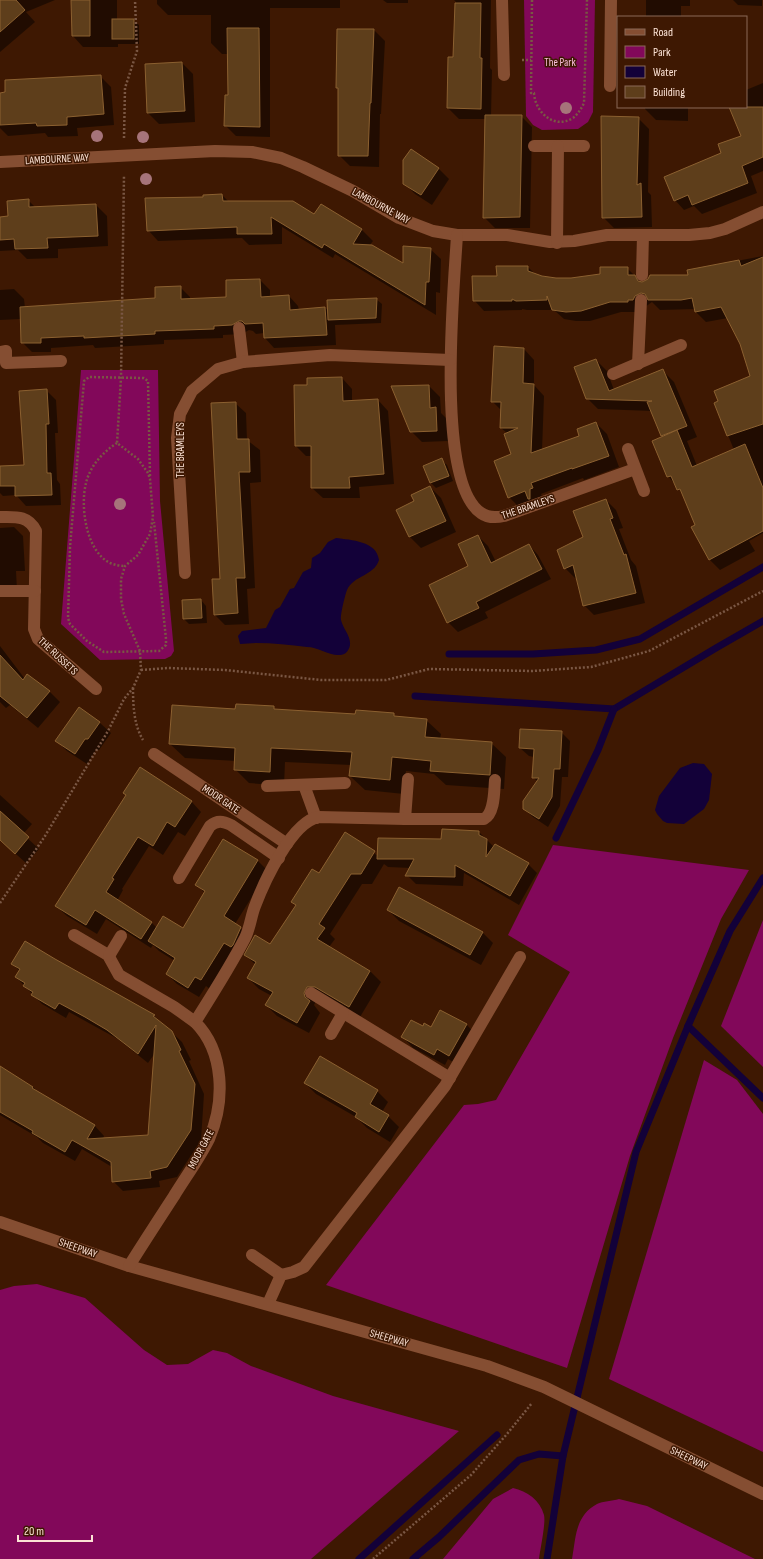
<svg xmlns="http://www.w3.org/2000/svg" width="763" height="1559" font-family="'Sofia Sans Condensed',sans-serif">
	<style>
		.green { fill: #82085a }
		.water { fill: #130139 }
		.shadow { fill: #0007 }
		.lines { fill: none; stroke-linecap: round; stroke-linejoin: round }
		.stream { stroke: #130139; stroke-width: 7 }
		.building { fill: #5e3e1b; stroke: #8b6030 }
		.path { stroke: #7a5744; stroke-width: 2.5; stroke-dasharray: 2 2; stroke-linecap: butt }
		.lane { stroke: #854e32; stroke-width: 12 }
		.street { stroke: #854e32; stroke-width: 12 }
		.tree { fill: #a6747a }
		.labels { text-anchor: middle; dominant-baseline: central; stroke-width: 3; stroke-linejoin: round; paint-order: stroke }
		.park-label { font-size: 11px; fill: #fbbfdd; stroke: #3e1802 }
		.street-label { font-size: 11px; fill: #fce2d5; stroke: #3e1802 }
	</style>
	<rect width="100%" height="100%" fill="#3e1802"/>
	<g class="green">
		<path d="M524 0H595L593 112 588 122 578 129 542 130 533 125 526 116Z"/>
		<path d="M81 370H158L160 501 174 651 171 656 165 659 100 660 61 624Z"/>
		<path d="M553 845 749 870 721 919 673 1038 630 1156 567 1368 326 1285 464 1105 478 1104 496 1100 570 972 508 935Z"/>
		<path d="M763 920V1067L721 1026Z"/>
		<path d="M704 1060 737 1080 763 1114V1452L609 1379Z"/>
		<path d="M37 1284 85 1298 144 1350 167 1365 188 1364 213 1350 227 1353 251 1366 333 1396 459 1431 311 1559H0V1290L14 1286Z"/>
		<path d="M513 1488C527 1491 540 1500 544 1515 546 1523 540 1550 539 1559H443L493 1499Z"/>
		<path d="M619 1499 647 1506 755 1559H572C576 1537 575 1516 597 1504 603 1501 612 1501 619 1499Z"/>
	</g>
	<g class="water">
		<path d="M336 538C351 540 377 541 379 560 374 576 354 575 347 590 345 595 340 616 341 620 343 629 351 636 350 645 349 651 345 655 340 655 329 656 318 647 307 647 290 645 273 643 256 643 250 643 246 644 240 644L238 636 242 631 266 628 275 610 280 607 290 589 294 588 303 572 311 568 312 558 320 553 328 542Z"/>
		<path d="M693 763 704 764 712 774 709 800 704 809 684 824 667 823 663 821 657 814 655 810 659 796 680 768Z"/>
	</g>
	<g class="shadow">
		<path d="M0 0H55L26 12 35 22 0 52Z"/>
		<path d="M72 0H117V20H133L139 25V44H118V47H83L73 36Z"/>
		<path d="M157 0H340V8H270V137L236 136 225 125 229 96 228 54H222L211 43V15H168L157 4Z"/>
		<path d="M383 0H408V3H387Z"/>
		<path d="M454 0H491L490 68 492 70 491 116H521L532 127 530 228H495L484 217 486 119H459L448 108 454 58 456 2Z"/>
		<path d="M646 0H690V6H681V17H646Z"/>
		<path d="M733 0H762V6L738 5Z"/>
		<path d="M374 30 385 41 381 114H380L379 167 350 166 339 155V90L337 88Z"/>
		<path d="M182 63 193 74 195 122 159 124 148 113Z"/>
		<path d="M100 76 111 87 114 125 77 128 78 136 48 137 45 133 8 136 0 128V94Z"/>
		<path d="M763 83V171L751 176 757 193 702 214 694 206 684 210 675 200 722 153 744 136 730 107H746V90Z"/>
		<path d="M645 107H688V121L656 120 645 109Z"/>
		<path d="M638 118 649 129 648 192 651 195 652 227 614 228 603 217Z"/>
		<path d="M411 151 439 169 449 179 432 205 415 194 404 183Z"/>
		<path d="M222 195 229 202 315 216 321 206 362 230 373 241 369 246 404 265 430 249 441 259 440 293 436 292V315L335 254 333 258 282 227V244L249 245 242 238 158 241 148 230 204 198Z"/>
		<path d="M28 200 35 207 96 205 107 216 108 246 58 249V258L27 259 18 250 0 251V218L9 217Z"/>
		<path d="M763 256V533L749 541 755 551 720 570 710 560 684 495 668 476 663 437 652 411 598 409 587 398 596 360 607 371 614 390 663 371 674 382 697 437 687 441 697 466 734 450 715 403 752 377 741 344 728 318 706 322 696 312V309L660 310 652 302 638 312H621L590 321H576L564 319 554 310H527L522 309V310L484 311 474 300 498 277 528 267 535 274 556 279H571L601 275 627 268 642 283 689 276V270Z"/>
		<path d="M260 280 270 290V297L289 296 298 306 299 310 325 308 329 311 376 299 382 304 381 323 335 325 336 345 274 348 265 338 264 333 256 334 253 331 249 330 242 334 223 335V338L164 340V344L95 348 93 345 51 348V352H32L22 342 21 319 0 320V290L14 289 24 299 25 308 156 299 180 287 190 297V299L227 298Z"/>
		<path d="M524 349 534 360V385L544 396 542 451 581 437 596 423 607 434 619 467 584 480 583 478 541 494 543 499 541 500 540 510 533 503 520 508 509 497 513 455 507 433 501 428 502 411 492 401Z"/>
		<path d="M342 378 352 389V401L378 400 388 411 394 484 359 487 360 498H323L312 488V456H306L296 446 295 386H308Z"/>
		<path d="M429 386 440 397 441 413 447 419 448 441 422 442 411 431Z"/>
		<path d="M46 390 56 400 58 433H55L57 480 60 484 61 505 26 506 16 495 3 496 0 493V467L25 466Z"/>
		<path d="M235 403 246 413 247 440 260 450 261 482 250 483 255 588 247 589 249 624 225 625 214 614 221 580Z"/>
		<path d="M441 460 447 465 453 481 436 488 431 483 425 466Z"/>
		<path d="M430 487 441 498 456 532 421 548 410 537 398 510 416 502Z"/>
		<path d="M606 500 616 510 623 528 619 529 631 560 636 566 645 603 594 615 584 605 577 577 575 578 565 568Z"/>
		<path d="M14 527 23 536 25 571H16L17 590 0 591V528Z"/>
		<path d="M478 536 488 546 496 562 529 545 538 555 551 579 485 612 488 618 458 632 448 622 469 567Z"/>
		<path d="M201 600 206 606 207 623 189 624 184 619Z"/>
		<path d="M0 646 25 679 49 691 60 702 38 728 10 705 6 708 0 702Z"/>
		<path d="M273 707 276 710 356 715 393 714 397 718 426 720 441 734 440 739 491 743 506 757 504 789 446 785 434 774 406 771 404 794 365 790 350 776 351 765 285 762 284 786 249 783 235 769 236 761 185 758 170 744 236 710Z"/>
		<path d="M79 708 100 723 111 733 99 750H96L87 764 67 751 57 741Z"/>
		<path d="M561 732 570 741 568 777H562L560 806 548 827 533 817 524 809 537 781 533 777 534 757 529 756 520 748Z"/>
		<path d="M0 795 32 824 23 834 39 849 26 863 0 840Z"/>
		<path d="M127 796 191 801 201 812 185 836 178 832 163 855 149 846 122 889 123 890 117 901 151 922 157 928 183 930 205 893 196 884 223 840 258 861 268 871 235 924 251 937 211 990 206 986 199 997 177 984 167 974 175 961 159 951 153 945 151 948 106 919 97 934 67 916 56 906Z"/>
		<path d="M479 832 494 847 528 864 537 873 519 905 464 873 463 886 416 884 407 875 411 868 388 867 384 864 372 884H362L330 934 335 939 329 947 370 971 381 982 360 1017 318 997 314 1005 320 1013 309 1033 277 1016 266 1005 272 996 259 989 248 978 256 965 245 955 270 945 296 906 292 902 320 875 346 834 378 856Z"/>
		<path d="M388 910 482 932 493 943 481 965 399 921Z"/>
		<path d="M55 960 154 1016 182 1042 191 1060 189 1061 204 1094 201 1140 177 1177 159 1181 160 1187 123 1191 113 1181 112 1167 82 1149 75 1161 43 1143 37 1137 0 1115V1067L33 1087 39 1093 95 1126 104 1136 103 1139 149 1136 155 1053 148 1063 118 1039 96 1027 69 1012 66 1018 42 1004 16 977 20 971 12 964Z"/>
		<path d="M441 1011 467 1025 477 1036 460 1066 448 1059 445 1065 413 1048 403 1037 423 1027 432 1028Z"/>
		<path d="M305 1083 377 1091 388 1102 382 1112 388 1116 399 1127 390 1142 367 1128 356 1117 316 1094Z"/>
	</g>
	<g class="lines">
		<g class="stream">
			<path d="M449 654H533L596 650 640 639 763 567"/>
			<path d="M415 696 614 709 716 648 763 621"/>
			<path d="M556 838 598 750 614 709"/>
			<path d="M688 1026 763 1098"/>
			<path d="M359 1559 497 1435"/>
			<path d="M413 1559 439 1537 519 1460 539 1454 563 1456"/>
			<path d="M547 1559 563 1456 636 1152 688 1026 730 931 763 878"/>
		</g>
	</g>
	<g class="building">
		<path d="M0 0H16L25 10 0 32Z"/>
		<path d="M71 0H90V36H72Z"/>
		<path d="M455 3H481L480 58H482L481 109 447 108 448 57H453Z"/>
		<rect x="112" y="19" width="22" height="20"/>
		<path d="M227 28H259L260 127 224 126 225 95H228Z"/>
		<path d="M337 29H374L371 103H370L368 156H338V88H336Z"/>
		<path d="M182 62 185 111 147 113 145 64Z"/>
		<path d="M101 75 104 114 67 117V125L37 126 36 123 0 125V93L5 92V80Z"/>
		<path d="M729 107H763V157L742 166 748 183 692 205 688 195 674 201 664 177 721 153 718 144 741 136Z"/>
		<path d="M485 115H522L520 217 483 218Z"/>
		<path d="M601 116 639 117 637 185 641 183 642 217 602 218Z"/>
		<path d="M411 149 439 168 421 195 403 184V160Z"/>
		<path d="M222 194 223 201H293L314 214 321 204 362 229 353 244 372 245 403 263V246L431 248 429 282H426L425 305 324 244 322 248 271 217 272 234H237V227L147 231 145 198 203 197V195Z"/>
		<path d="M29 199V207L96 204 98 236 47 238 48 248 15 249 14 239 0 240V217L8 216 7 201Z"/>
		<path d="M763 257V424L727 436 714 403 718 401 714 391 750 376 740 344 721 307 695 312 692 298 681 300H648L645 294 641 293 635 296 633 300H628V302H610L581 311 566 312 552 310 547 296V300L516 301 512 299V301H473L472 276H497L496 266H528V271L542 276 556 278H571L600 274V267H628V275H635L638 281 642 282 648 279 650 275H688L687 270 739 260 741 266Z"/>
		<path d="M260 279 261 297 289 295 290 310 325 307 327 335 264 338 263 323 245 324 242 321H239L232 325 214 326V329L155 331V334L84 338V336L41 338V343H21L20 307 155 298V287L181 286V299L226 297V280Z"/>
		<path d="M377 298 376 318 328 320 327 300Z"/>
		<path d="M494 346 524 348 523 383 534 384 531 453 579 436 577 429 596 422 609 456 572 469V468L531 483 533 488 530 489V499H528L525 491 508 498 494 461 511 454 504 434 518 428H500L501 402H491Z"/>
		<path d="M596 359 609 391 663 369 687 426 661 436 647 402 652 401 586 399 574 367Z"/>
		<path d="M342 377 343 401 378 399 384 474 349 477 350 488H311V446H295L294 385H307V378Z"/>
		<path d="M429 385 430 408 436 407 437 431 410 432 391 386Z"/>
		<path d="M47 389 49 424H46L47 473H51L52 495 15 496V486H0V466L24 465 19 391Z"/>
		<path d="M236 402 237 439H249L250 472H239L245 578H236L238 613 214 615 212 579H220L211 403Z"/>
		<path d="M677 430 692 467 745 444 763 488V531L709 560 691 527 695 525 680 489 677 490 671 476 667 477 652 441Z"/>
		<path d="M442 458 449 476 430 483 423 466Z"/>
		<path d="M430 486 446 521 409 537 396 510 414 501 411 495Z"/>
		<path d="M606 499 613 518 610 519 624 555 626 554 636 593 583 606 573 565 564 569 557 550 583 537 573 511Z"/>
		<path d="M478 535 491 563 529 544 542 569 476 602 479 608 447 623 429 585 468 566 458 544Z"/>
		<path d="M201 599 202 618 183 619 182 600Z"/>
		<path d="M0 655 23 680 27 674 50 691 27 718 0 696Z"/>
		<path d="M236 704 274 706V709L355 714 356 710 394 713V716L427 719 425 737 492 742 490 775 430 771 431 761 392 757 390 780 349 776 352 752 271 748 270 772 234 770 235 748 169 744 172 705 235 709Z"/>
		<path d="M79 707 100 722 88 739H85L75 754 55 741Z"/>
		<path d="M520 729 562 731 560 769H554L552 797 539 819 523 809V801L539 778H532L534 749 519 748Z"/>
		<path d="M140 767 192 801 175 827 167 822 153 846 138 837 112 878 114 879 106 892 152 922 141 939 95 910 86 925 55 906 126 795 123 793Z"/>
		<path d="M0 811 29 837 15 854 0 840Z"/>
		<path d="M442 829 479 831V835L487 839 486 857 495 844 529 863 510 896 455 865V877L405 876 414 859H377L378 838 441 839Z"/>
		<path d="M345 832 375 851 361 874H351L319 924 325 928 317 939 370 971 349 1007 315 987H307L304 993 305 997 310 1001 297 1023 265 1005 273 992 247 978 256 962 244 955 255 935 270 944 296 905 291 902 312 869 319 873Z"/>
		<path d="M223 839 258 860 224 916 241 927 233 945 231 947 224 943 201 980 195 977 188 988 166 974 175 958 148 941 163 916 183 928 205 891 195 885Z"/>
		<path d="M399 887 483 932 470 955 387 910Z"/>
		<path d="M25 941 55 959 155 1015 153 1016 172 1031 181 1050 179 1051 195 1084 191 1130 167 1167 150 1171 151 1178 112 1182 111 1162 72 1140 65 1152 32 1133 33 1131 0 1112V1066L33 1087 32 1088 95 1125 87 1139 148 1135 156 1025 138 1054 107 1030 85 1017 59 1003 55 1009 31 995 33 992 23 986 25 983 15 977 20 969 11 964Z"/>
		<path d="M440 1010 467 1024 449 1056 437 1049 434 1055 401 1037 411 1020 423 1026 424 1023 431 1027Z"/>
		<path d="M320 1056 378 1090 370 1104 389 1115 379 1132 355 1117 357 1113 304 1083Z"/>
	</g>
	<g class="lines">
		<g class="path">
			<path d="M532 0 531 93H534C535 112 554 130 573 118 578 114 581 109 584 103L587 0"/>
			<path d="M522 60H531"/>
			<path d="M124 138 125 88 137 51 135 0"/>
			<path d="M117 443C103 452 90 466 86 483 80 507 86 551 110 563 115 565 120 566 125 566"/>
			<path d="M150 476 148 381 144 378 89 377 84 381 70 547 68 618 70 624 87 641 104 652 159 651 166 645V639L154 522"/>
			<path d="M141 670 168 668 225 670 321 680H386L429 669 532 671 591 667 649 651 763 591"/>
			<path d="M133 688C133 706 134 725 143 740"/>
			<path d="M0 903 45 836 108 731 124 699 133 688 141 670 140 651 124 614 121 599V579L125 566 138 555 150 534 153 517 150 479 148 473 138 459 117 443 121 378 124 175"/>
			<path d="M373 1559 471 1475 507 1434 532 1403"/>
		</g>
		<g class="lane">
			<path d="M642 275 643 235"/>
			<path d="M638 364 641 300"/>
			<path d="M613 374 681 345"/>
			<path d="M179 878 210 826C217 820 223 821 231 825L279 858"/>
			<path d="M311 993 450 1078"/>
			<path d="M331 1034 343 1013"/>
			<path d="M252 1255 281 1275"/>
			<path d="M268 1304 281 1275 293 1272 304 1267 445 1086 520 957"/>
		</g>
		<g class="street">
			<path d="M502 0 504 75"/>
			<path d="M610 86 611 0"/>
			<path d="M534 146H584"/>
			<path d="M0 162 215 151 252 152 281 158 303 167 353 191 399 218 433 231 457 235H507L550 242 574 241 607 235H689L710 233 725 229 763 212"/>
			<path d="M457 235C454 288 435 482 481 513 488 518 495 518 504 516L635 469"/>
			<path d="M557 243 558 146"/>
			<path d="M239 328 243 362"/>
			<path d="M0 352 6 351V363L61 361"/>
			<path d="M628 449 644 491"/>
			<path d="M0 517C15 517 28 515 36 531L34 629 38 639 96 689"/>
			<path d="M185 573 177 438 180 414 192 391 218 369 243 362 330 355 450 360"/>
			<path d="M0 591H35"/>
			<path d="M154 754 287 844"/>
			<path d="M304 785 316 818"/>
			<path d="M267 786 345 783"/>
			<path d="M405 819 408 779"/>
			<path d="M74 935 108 955 119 975 174 1007 195 1022"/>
			<path d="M109 956 121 936"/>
			<path d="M0 1222 129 1266 487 1366 544 1387 763 1494"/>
			<path d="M129 1266C144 1242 159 1219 174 1196 185 1178 199 1159 209 1139 225 1102 225 1052 195 1022 212 995 230 967 245 938 250 928 251 916 255 906 264 882 292 821 319 817L405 819H484C495 813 494 791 495 780"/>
		</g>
	</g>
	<g class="tree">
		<circle cx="566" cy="108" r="6"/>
		<circle cx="97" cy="136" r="6"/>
		<circle cx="143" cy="137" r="6"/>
		<circle cx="146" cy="179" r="6"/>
		<circle cx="120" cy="504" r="6"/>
	</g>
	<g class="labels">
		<g class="park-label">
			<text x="560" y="62">The Park</text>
		</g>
		<g class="street-label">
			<text transform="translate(57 159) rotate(-3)">LAMBOURNE WAY</text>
			<text transform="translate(381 206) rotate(28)">LAMBOURNE WAY</text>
			<text transform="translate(180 450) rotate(-90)">THE BRAMLEYS</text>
			<text transform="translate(528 507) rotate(-19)">THE BRAMLEYS</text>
			<text transform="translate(58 656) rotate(43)">THE RUSSETS</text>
			<text transform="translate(221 799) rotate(34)">MOOR GATE</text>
			<text transform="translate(201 1149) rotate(-62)">MOOR GATE</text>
			<text transform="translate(78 1248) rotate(19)">SHEEPWAY</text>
			<text transform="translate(389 1338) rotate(16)">SHEEPWAY</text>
			<text transform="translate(689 1458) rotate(26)">SHEEPWAY</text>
		</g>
	</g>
	<rect x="617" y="16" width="130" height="92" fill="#3e1802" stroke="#8a6956"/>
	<rect x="625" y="29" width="20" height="6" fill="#854e32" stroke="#8a6956"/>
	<text x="653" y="36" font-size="12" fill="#fce2d5">Road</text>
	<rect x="625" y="46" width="20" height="12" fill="#82085a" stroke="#8a6956"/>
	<text x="653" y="56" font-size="12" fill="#fce2d5">Park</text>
	<rect x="625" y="66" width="20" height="12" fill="#130139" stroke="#8a6956"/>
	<text x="653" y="76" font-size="12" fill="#fce2d5">Water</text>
	<rect x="625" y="86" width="20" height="12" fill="#5e3e1b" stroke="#8a6956"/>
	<text x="653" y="96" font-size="12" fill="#fce2d5">Building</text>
	<path d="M18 1535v6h74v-6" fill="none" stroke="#fce2d5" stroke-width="2"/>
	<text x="24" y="1535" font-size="12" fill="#fce2d5" stroke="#3e1802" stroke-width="3" paint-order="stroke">20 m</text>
</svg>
